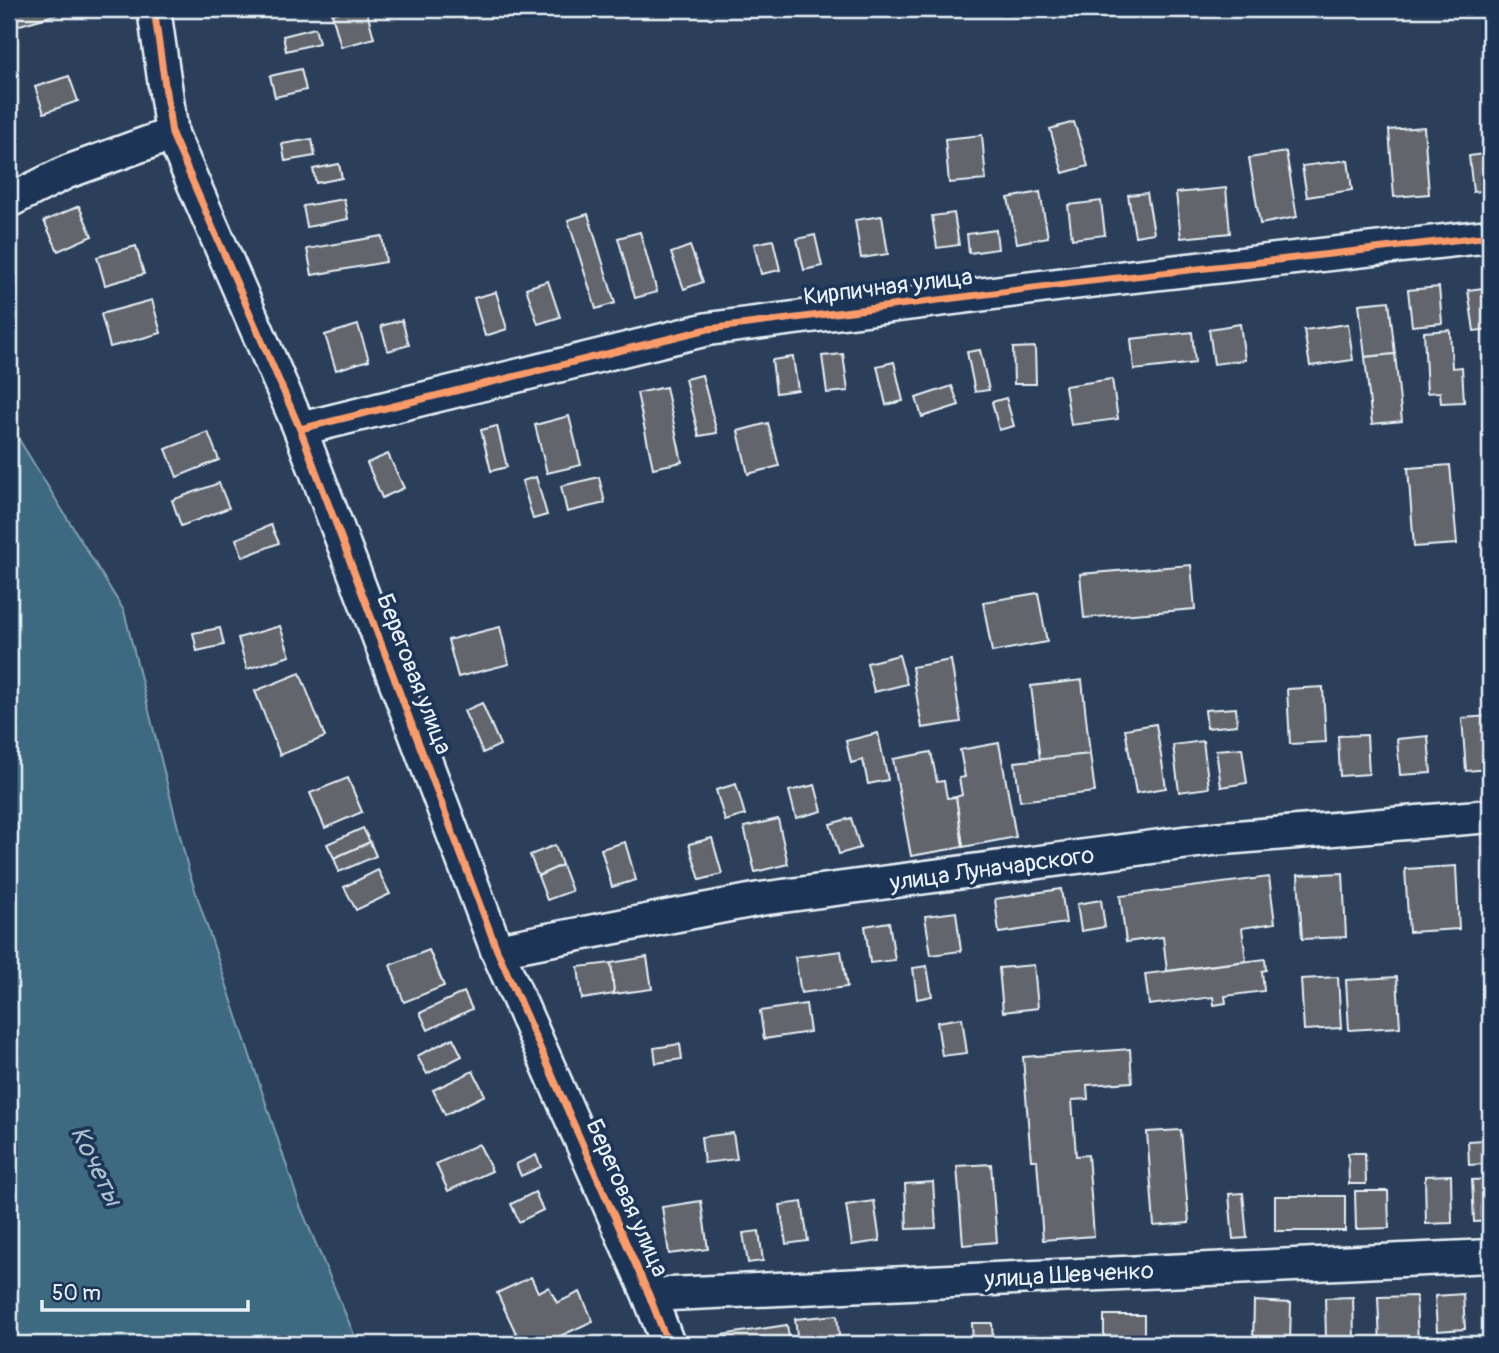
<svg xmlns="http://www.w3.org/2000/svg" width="1499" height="1353" font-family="Pangolin,sans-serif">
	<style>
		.water { fill: #3d6981; stroke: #819fb1; stroke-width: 2 }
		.building { fill: #62666c; stroke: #e8f1f8; stroke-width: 2 }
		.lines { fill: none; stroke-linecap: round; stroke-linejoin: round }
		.street-casing { stroke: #e8f1f8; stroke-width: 37 }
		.street { stroke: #1d3557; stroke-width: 32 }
		.cycleway-casing { stroke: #1d3557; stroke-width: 11 }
		.cycleway { stroke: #fa9b69; stroke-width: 7 }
		.labels { text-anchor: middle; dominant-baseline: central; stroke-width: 7; stroke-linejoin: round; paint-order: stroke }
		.street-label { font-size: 24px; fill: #e8f1f8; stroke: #1d3557 }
		.water-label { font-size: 26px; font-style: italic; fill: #acc1ce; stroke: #1d3557 }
	</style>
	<rect width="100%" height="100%" fill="#2b3f5b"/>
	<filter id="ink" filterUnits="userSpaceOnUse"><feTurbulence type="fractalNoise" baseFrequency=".0143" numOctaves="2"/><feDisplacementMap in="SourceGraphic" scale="14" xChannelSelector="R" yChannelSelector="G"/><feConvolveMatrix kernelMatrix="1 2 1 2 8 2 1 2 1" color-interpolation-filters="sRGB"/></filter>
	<g filter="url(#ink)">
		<path class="water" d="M9 423 124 611 189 872 300 1206 358 1344H9Z"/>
		<g class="building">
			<path d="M11 9H68L69 11 16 26Z"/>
			<path d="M351 9H366L374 38 341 47 332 14Z"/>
			<path d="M315 28 319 43 286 51 283 36Z"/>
			<path d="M301 69 306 90 275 97 270 76Z"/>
			<path d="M69 76 78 101 44 113 35 87Z"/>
			<path d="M1074 122 1088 166 1063 173 1050 129Z"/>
			<path d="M1424 127 1429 194 1394 197 1389 130Z"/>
			<path d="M982 135 986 180 949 183 945 139Z"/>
			<path d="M312 139 315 156 285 161 282 144Z"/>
			<path d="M1286 152 1297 217 1260 224 1249 158Z"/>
			<path d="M1490 153V190L1473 192 1469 156Z"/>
			<path d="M1348 160 1352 190 1307 197 1302 166Z"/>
			<path d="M339 164 342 178 316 183 313 169Z"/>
			<path d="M1226 188 1230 233 1181 238 1176 193Z"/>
			<path d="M1040 192 1048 237 1017 243 1008 198Z"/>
			<path d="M1147 193 1154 233 1135 236 1128 195Z"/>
			<path d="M344 199 348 219 307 227 303 206Z"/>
			<path d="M1101 201 1105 235 1072 239 1068 205Z"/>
			<path d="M79 206 92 236 58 251 44 221Z"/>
			<path d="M954 213 959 245 937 248 932 216Z"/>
			<path d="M588 214 615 303 596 309 568 220Z"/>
			<path d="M882 216 888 254 861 258 855 220Z"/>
			<path d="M996 230 998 249 969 253 967 234Z"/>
			<path d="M640 232 657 292 635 298 618 238Z"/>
			<path d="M815 235 822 266 804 270 797 239Z"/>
			<path d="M382 236 386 262 312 275 307 249Z"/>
			<path d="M773 240 780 270 761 274 754 244Z"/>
			<path d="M136 246 144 274 105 285 97 257Z"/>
			<path d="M690 246 703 282 684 289 671 253Z"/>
			<path d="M548 281 560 317 538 324 526 288Z"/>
			<path d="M1439 287 1442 323 1412 326 1408 290Z"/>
			<path d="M1490 287V329L1474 331 1468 290Z"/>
			<path d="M496 292 507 329 485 336 474 298Z"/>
			<path d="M152 300 161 333 110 347 101 314Z"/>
			<path d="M1389 301 1395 354 1365 357 1359 304Z"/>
			<path d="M402 320 409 345 388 351 381 326Z"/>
			<path d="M1240 324 1245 360 1214 364 1209 329Z"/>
			<path d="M1348 324 1353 360 1310 366 1304 330Z"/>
			<path d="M358 325 369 360 336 370 325 335Z"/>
			<path d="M1450 330 1452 368 1462 367 1464 402 1441 403 1440 392 1427 393 1424 332Z"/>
			<path d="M1192 332 1195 363 1134 370 1131 339Z"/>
			<path d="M1035 347 1036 384H1014L1013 348Z"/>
			<path d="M980 350 989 390 975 392 967 352Z"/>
			<path d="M843 354 848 391 827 393 822 356Z"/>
			<path d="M1395 354 1402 421 1372 424 1365 357Z"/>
			<path d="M793 357 798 390 776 393 772 360Z"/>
			<path d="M894 362 903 401 886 405 877 366Z"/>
			<path d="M702 375 717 433 699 436 685 379Z"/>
			<path d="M1112 379 1118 419 1071 425 1065 386Z"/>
			<path d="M952 386 959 405 922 417 916 398Z"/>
			<path d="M666 387 682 462 653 468 637 393Z"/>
			<path d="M1006 398 1014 426 999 430 992 402Z"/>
			<path d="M569 416 581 465 547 473 535 425Z"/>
			<path d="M768 423 779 466 748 474 738 431Z"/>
			<path d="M497 426 507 467 491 471 481 430Z"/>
			<path d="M208 432 219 460 177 477 166 449Z"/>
			<path d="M388 454 404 488 382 498 367 463Z"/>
			<path d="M1450 465 1457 544 1414 547 1408 468Z"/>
			<path d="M536 477 547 515 533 519 522 481Z"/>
			<path d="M599 477 605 503 567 512 561 486Z"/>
			<path d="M219 483 229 508 181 526 172 500Z"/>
			<path d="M271 525 279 543 243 557 236 539Z"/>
			<path d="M1191 565 1195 609 1084 618 1080 574Z"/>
			<path d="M1038 593 1047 642 992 652 983 602Z"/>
			<path d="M280 626 290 656 247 669 238 638Z"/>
			<path d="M500 627 509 664 458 677 448 640Z"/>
			<path d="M220 628 224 645 197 651 193 633Z"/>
			<path d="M899 655 907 684 874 692 867 663Z"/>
			<path d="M951 660 961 722 922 728 912 667Z"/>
			<path d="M300 673 325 737 280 755 255 691Z"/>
			<path d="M1082 680 1090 754 1040 760 1031 686Z"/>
			<path d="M1323 687 1326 742 1290 744 1287 689Z"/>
			<path d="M482 703 500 745 483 753 464 711Z"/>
			<path d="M1236 708 1237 725 1207 728 1205 710Z"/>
			<path d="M1490 716V769L1466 771 1462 718Z"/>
			<path d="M1156 724 1166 788 1136 793 1125 729Z"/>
			<path d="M878 733 888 780 868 784 863 760 851 763 846 741Z"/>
			<path d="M1367 735 1369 774 1340 776 1338 736Z"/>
			<path d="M1428 736 1431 773 1400 775 1397 739Z"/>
			<path d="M1203 741 1209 788 1179 792 1173 745Z"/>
			<path d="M999 743 1016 837 963 847 956 797 962 795 959 778 965 777 960 750Z"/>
			<path d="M1242 748 1247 783 1221 787 1216 750Z"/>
			<path d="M931 752 937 782 944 781 947 798 956 797 963 847 911 856 893 759Z"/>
			<path d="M1090 754 1095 792 1020 801 1015 762Z"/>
			<path d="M348 778 362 812 325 828 310 793Z"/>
			<path d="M736 784 745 815 725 821 716 790Z"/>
			<path d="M815 785 822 811 796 818 789 791Z"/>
			<path d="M851 818 860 848 839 854 830 824Z"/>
			<path d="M778 819 788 864 755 872 744 827Z"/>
			<path d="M363 828 370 842 334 858 327 844Z"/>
			<path d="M712 838 722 874 700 880 689 844Z"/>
			<path d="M370 842 376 856 339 872 334 858Z"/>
			<path d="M625 842 636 880 612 887 601 849Z"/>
			<path d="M555 845 562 865 538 876 530 855Z"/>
			<path d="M1490 850V884H1487L1485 851Z"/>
			<path d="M562 865 572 891 547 900 538 876Z"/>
			<path d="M1456 866 1459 929 1409 932 1405 869Z"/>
			<path d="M378 870 390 894 356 910 344 887Z"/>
			<path d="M1343 873 1346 937 1302 939 1298 875Z"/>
			<path d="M1269 877 1275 923 1242 928 1246 961 1167 971 1163 937 1126 942 1120 896Z"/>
			<path d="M1061 889 1066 923 999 933 995 899Z"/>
			<path d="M1101 900 1105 927 1081 931 1077 904Z"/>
			<path d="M956 912 961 951 931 955 925 916Z"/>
			<path d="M889 922 895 960 870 963 865 926Z"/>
			<path d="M429 950 444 986 404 1002 390 965Z"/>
			<path d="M841 951 847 987 801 993 795 957Z"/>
			<path d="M647 957 652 989 614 994 611 963Z"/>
			<path d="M1265 959 1266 970 1262 971 1264 991 1225 996 1226 1003 1214 1005 1213 997 1149 1005 1145 974Z"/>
			<path d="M611 963 614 994 582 999 578 967Z"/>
			<path d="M1034 965 1038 1008 1003 1012 999 968Z"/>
			<path d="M927 966 932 996 917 999 913 968Z"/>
			<path d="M1338 977 1341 1028 1304 1030 1301 979Z"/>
			<path d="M1397 977 1400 1027 1349 1030 1346 980Z"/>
			<path d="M464 992 472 1009 428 1030 420 1013Z"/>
			<path d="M806 1004 810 1032 764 1039 760 1011Z"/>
			<path d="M962 1018 967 1053 942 1056 937 1022Z"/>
			<path d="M453 1038 462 1056 427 1074 417 1056Z"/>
			<path d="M680 1044 682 1059 656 1063 654 1048Z"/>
			<path d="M1130 1049 1132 1082 1087 1085 1088 1099 1072 1100 1076 1156 1088 1155 1094 1236 1043 1240 1037 1160H1031L1023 1057Z"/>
			<path d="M473 1071 485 1095 445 1115 433 1090Z"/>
			<path d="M1181 1130 1189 1223 1154 1226 1147 1132Z"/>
			<path d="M733 1133 737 1159 704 1163 701 1137Z"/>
			<path d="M1484 1140 1485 1164 1469 1165 1468 1141Z"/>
			<path d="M479 1144 492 1171 448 1191 436 1164Z"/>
			<path d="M1348 1153H1365L1366 1184H1349Z"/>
			<path d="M536 1155 541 1167 521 1176 516 1164Z"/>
			<path d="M991 1164 997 1242 963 1245 957 1166Z"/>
			<path d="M1451 1175 1452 1223 1426 1224 1425 1176Z"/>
			<path d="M1490 1179V1221L1474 1222 1472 1180Z"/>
			<path d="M933 1182 936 1228 907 1229 905 1184Z"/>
			<path d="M1355 1191H1388L1389 1228 1356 1229Z"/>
			<path d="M535 1192 543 1210 519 1222 511 1204Z"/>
			<path d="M1243 1193 1247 1238 1233 1239 1229 1194Z"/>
			<rect x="1275" y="1196" width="70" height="35"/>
			<path d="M701 1201 708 1249 669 1254 662 1207Z"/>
			<path d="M874 1201 880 1241 852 1245 846 1205Z"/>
			<path d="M802 1202 808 1241 786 1244 780 1205Z"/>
			<path d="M759 1231 763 1261 748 1263 743 1233Z"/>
			<path d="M531 1277 538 1292 549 1287 557 1303 580 1292 593 1321 543 1344H521L497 1293Z"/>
			<path d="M1463 1294 1465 1329 1437 1331 1435 1296Z"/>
			<path d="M1416 1296 1418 1344H1380L1378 1297Z"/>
			<path d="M1353 1297 1354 1340H1326L1325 1298Z"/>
			<path d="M1254 1301 1291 1303 1290 1344H1253Z"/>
			<path d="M837 1315 840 1344H798L795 1319Z"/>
			<path d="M1104 1315H1144V1340L1104 1341Z"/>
			<path d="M972 1323H992L993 1344H973Z"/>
			<path d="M787 1325 790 1344H722L721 1335Z"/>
		</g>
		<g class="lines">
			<g class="street-casing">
				<g id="street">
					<path d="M154 9 172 134 300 429 497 950 649 1295 668 1344"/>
					<path d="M9 201 67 172 172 134"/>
					<path d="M300 429 708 329 1073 283 1490 236"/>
					<path d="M497 950 760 899 1213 839 1490 816"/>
					<path d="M649 1295 1490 1256"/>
				</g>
			</g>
			<use href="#street" class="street"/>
			<g class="cycleway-casing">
				<g id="cycleway">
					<path d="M154 9 172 134 300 429 497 950 649 1295 668 1344"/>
					<path d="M300 429 708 329 1073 283 1490 236"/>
				</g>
			</g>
			<use href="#cycleway" class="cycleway"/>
		</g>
	</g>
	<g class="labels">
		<g class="street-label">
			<text transform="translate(888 287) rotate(-7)">Кирпичная улица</text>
			<text transform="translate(414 674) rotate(69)">Береговая улица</text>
			<text transform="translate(992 869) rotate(-8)">улица Луначарского</text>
			<text transform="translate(627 1198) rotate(66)">Береговая улица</text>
			<text transform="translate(1069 1275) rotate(-3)">улица Шевченко</text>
		</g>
		<g class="water-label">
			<text transform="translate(96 1166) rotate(64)">Кочеты</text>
		</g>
	</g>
	<rect width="1499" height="1353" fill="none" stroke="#1d3557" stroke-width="35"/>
	<rect x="18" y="18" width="1464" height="1318" fill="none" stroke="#e8f1f8" stroke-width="2.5" filter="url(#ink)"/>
	<path d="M42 1300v10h206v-10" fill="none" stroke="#e8f1f8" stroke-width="3.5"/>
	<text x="52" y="1300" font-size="21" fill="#e8f1f8" stroke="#1d3557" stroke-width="5" paint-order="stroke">50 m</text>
</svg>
